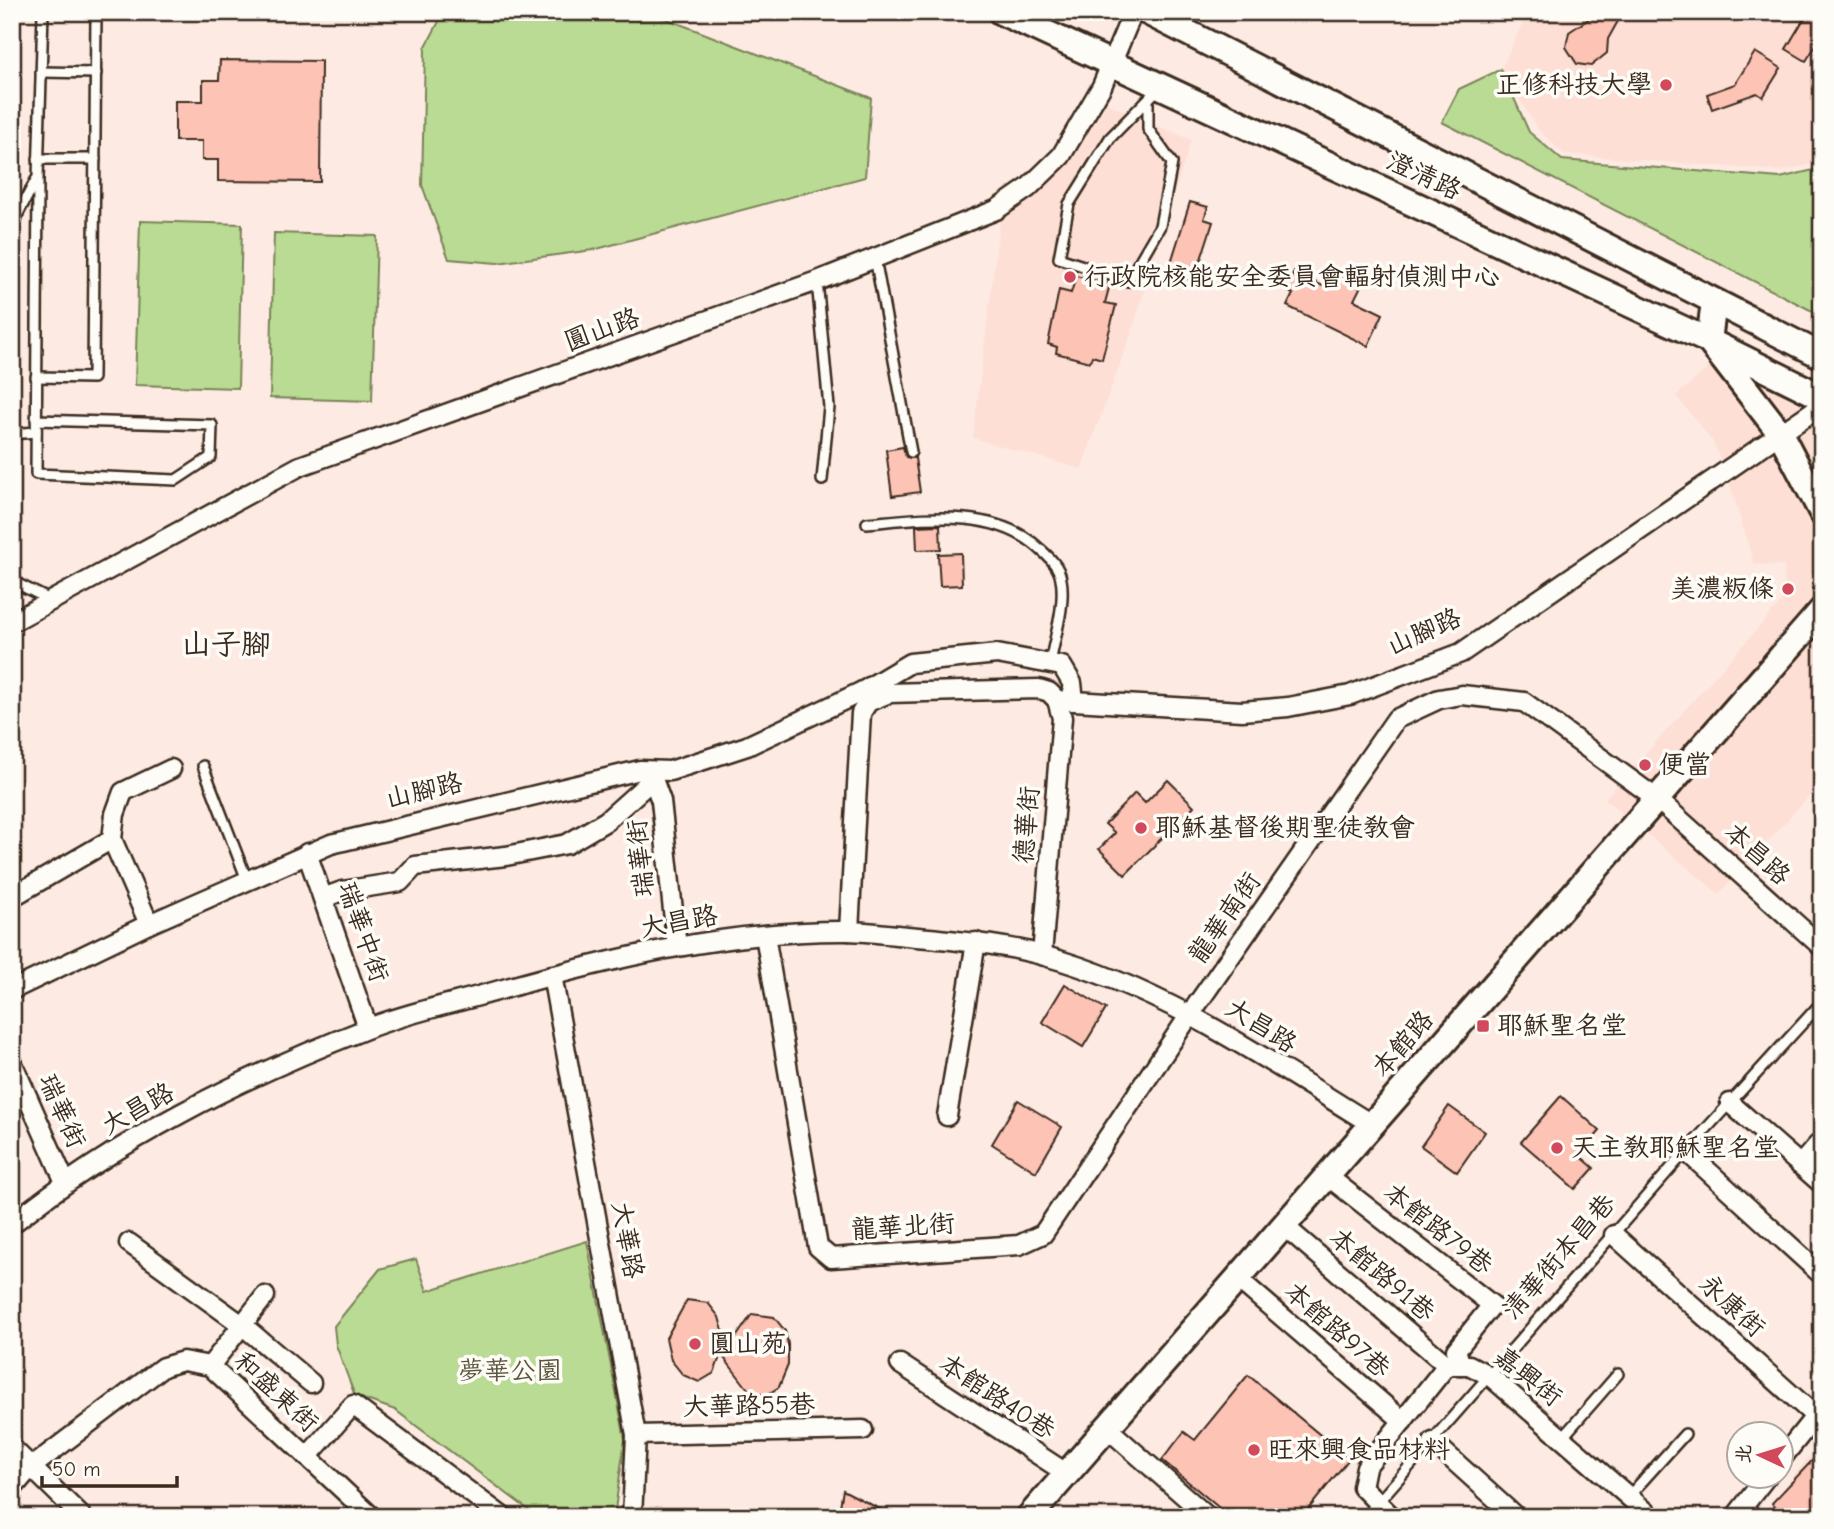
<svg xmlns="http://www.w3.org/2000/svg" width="1834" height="1529" font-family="'Comic Neue','LXGW WenKai TC',sans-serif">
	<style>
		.built { fill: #fddfd5 }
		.green { fill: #badb94; stroke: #7a8259; stroke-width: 2 }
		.building { fill: #fdc3b5; stroke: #3b2a1e; stroke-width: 2 }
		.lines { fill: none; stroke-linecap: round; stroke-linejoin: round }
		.lane-casing { stroke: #3b2a1e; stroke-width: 14 }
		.street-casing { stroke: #3b2a1e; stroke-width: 23 }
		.secondary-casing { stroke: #3b2a1e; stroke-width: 30 }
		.lane { stroke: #fdfcf7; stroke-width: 9 }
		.street { stroke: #fdfcf7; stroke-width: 18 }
		.secondary { stroke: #fdfcf7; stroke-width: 24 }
		.poi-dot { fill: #d1495b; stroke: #fdfcf7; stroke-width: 2.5 }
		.labels { text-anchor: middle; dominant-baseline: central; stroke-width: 7; stroke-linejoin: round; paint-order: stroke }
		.poi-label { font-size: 26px; fill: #3b2a1e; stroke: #fdfcf7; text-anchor: start }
		.street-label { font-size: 26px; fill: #3b2a1e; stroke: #fdfcf7 }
		.park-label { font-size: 26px; fill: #5b563c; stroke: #fdfcf7 }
		.quarter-label { font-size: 30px; fill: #3b2a1e; stroke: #fdfcf7 }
	</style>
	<rect width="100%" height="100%" fill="#fdebe3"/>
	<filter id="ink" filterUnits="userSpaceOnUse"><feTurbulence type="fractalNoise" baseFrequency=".0143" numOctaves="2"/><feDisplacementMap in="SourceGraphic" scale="14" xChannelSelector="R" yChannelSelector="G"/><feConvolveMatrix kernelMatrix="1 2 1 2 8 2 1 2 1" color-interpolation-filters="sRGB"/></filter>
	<g filter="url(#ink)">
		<g class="built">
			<path d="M1528 12H1822V162L1781 171 1564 154 1537 128 1501 69Z"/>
			<path d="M1104 102 1191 140 1130 337 1081 469 973 438 1000 218 1030 201 1067 161Z"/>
			<path d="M1713 364 1758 380 1822 417V782L1719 894 1605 799 1785 598 1784 566 1754 564 1729 481 1713 442 1676 396Z"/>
			<path d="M1817 1446 1822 1447V1517H1761Z"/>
		</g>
		<g class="green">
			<path d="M444 12H638L667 19 871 98 865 177 593 250 497 263 449 259 422 185 425 48Z"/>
			<path d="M1501 69 1529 132 1562 160 1780 178 1822 168V316L1442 122 1459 89Z"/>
			<path d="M140 221 242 224 238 388 135 385Z"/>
			<path d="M274 233 377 236 372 401 270 398Z"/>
			<path d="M587 1241 625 1439 614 1517H538L395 1410 355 1396 336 1345 334 1326 380 1269 416 1259 427 1291Z"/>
		</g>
		<g class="building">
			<path d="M1584 12H1623L1608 39 1607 53 1591 66 1577 64 1566 47 1569 32 1590 18Z"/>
			<path d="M1808 12H1822V36L1806 61 1786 49Z"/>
			<path d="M1755 52 1781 68 1763 97 1757 93 1712 109 1707 94 1735 84Z"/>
			<path d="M220 60 321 61 320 182 218 181V160H202V141H175V101H203V80H219Z"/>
			<path d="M1190 202 1208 207 1204 219 1213 222 1194 281 1168 272Z"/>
			<path d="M1294 272 1329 289 1336 275 1361 286 1354 300 1383 314 1368 346 1287 306 1293 294 1285 290Z"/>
			<path d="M1076 276 1110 284 1105 303 1116 305 1102 359 1092 356 1090 362 1056 353 1057 347 1048 344 1059 290 1071 293Z"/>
			<path d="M903 447 906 457 915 458 920 492 892 496 886 450Z"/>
			<path d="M940 525 941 549 917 550 916 526Z"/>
			<path d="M961 553 962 585 940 586 938 554Z"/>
			<path d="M1168 780 1194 806 1125 875 1099 849 1115 833 1105 824 1135 793 1145 803Z"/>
			<path d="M1065 984 1106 1009 1083 1047 1042 1022Z"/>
			<path d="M1561 1096 1600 1131 1579 1155 1594 1168 1575 1189 1521 1142Z"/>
			<path d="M1018 1100 1062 1127 1036 1172 992 1144Z"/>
			<path d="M1449 1106 1485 1132 1457 1172 1421 1146Z"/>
			<path d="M687 1300 708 1303 719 1317 728 1349 752 1314 774 1317 785 1331 788 1344V1365L779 1387 765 1396 748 1389 721 1354 714 1373 699 1382 683 1375 671 1360 666 1338Z"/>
			<path d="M1248 1375 1349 1459 1302 1517H1230L1162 1460 1184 1432 1195 1440Z"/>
			<path d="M1822 1450V1517H1782L1772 1503Z"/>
			<path d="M843 1490 895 1517H838Z"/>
		</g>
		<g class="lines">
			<g class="lane-casing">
				<g id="lane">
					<path d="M41 72 96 73"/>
					<path d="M1148 99V129L1172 163 1160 226 1128 281 1059 258 1069 204 1110 138 1158 89"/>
					<path d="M38 159H95"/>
					<path d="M12 225 36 180"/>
					<path d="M875 258 911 452"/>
					<path d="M817 281 829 407 822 480"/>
					<path d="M36 377 93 378 96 12"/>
					<path d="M36 420 212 425 211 457 176 480 36 474 38 178 43 12"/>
					<path d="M12 434 36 432"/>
					<path d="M867 523C923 518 995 507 1040 549 1049 557 1059 566 1061 579 1066 605 1054 639 1050 664"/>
					<path d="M12 581 50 600"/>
					<path d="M203 766 247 880"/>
					<path d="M1562 1438 1618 1374"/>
					<path d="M1629 1496 1685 1434"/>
					<path d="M1365 1517 1686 1151 1822 1002"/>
				</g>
			</g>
			<g class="street-casing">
				<g id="street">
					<path d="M12 622 300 466 817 281 996 210 1028 188 1061 156 1102 86 1133 12"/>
					<path d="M863 691 910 663 997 654 1062 666 1072 683 1074 701"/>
					<path d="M646 775 653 779 661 801 677 947"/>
					<path d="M307 853 368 1028"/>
					<path d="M12 897 112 839"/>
					<path d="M323 898 342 891 400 882 415 866 506 856 567 844 606 821 653 779"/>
					<path d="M149 924 112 839 115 814 123 792 171 769"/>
					<path d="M849 931 861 713 868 702 887 694"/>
					<path d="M765 935 818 1247 831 1258 1019 1245 1043 1234 1191 1013 1396 719 1439 699 1462 695 1524 702 1657 799 1822 947"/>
					<path d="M1042 955 1062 718 1057 700"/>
					<path d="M552 975 636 1435 632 1517"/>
					<path d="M12 990 149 924 331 844 640 770 670 771 747 746 863 691 889 693 1039 689 1049 692 1057 700 1242 711 1288 707 1350 695 1461 653 1822 405"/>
					<path d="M12 1062 65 1182"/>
					<path d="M1730 1103 1822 1184"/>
					<path d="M947 1116 976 942"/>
					<path d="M1686 1151 1822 1275"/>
					<path d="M1800 1165 1822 1140"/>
					<path d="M1326 1175 1492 1305 1456 1350 1461 1365"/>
					<path d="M12 1224C117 1139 241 1078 366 1029 406 1013 451 1004 493 992 607 959 728 930 848 931 875 932 902 936 929 938 968 942 1008 945 1045 956 1165 989 1267 1060 1371 1124"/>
					<path d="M1283 1225 1447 1365"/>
					<path d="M1614 1235 1815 1416"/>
					<path d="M129 1243 242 1325 311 1383"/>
					<path d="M1237 1278 1403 1421"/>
					<path d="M900 1364 1066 1473"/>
					<path d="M210 1366 265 1296"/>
					<path d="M1106 1427 1208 1517"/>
					<path d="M636 1435 863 1430"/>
					<path d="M1433 1442 1516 1517"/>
					<path d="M12 1448 82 1517"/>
					<path d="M307 1457 353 1405 503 1517"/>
					<path d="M1782 1458 1821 1409"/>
					<path d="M12 1489 30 1468 163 1367 183 1361 210 1366 372 1517"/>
					<path d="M1392 1517 1362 1487 1366 1467 1447 1365H1469L1490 1376 1652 1517"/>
					<path d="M1735 1517 1767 1476"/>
				</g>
			</g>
			<g class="secondary-casing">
				<g id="secondary">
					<path d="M1001 12 1709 341 1822 397"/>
					<path d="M1147 12 1822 356"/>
					<path d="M1714 302 1709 341 1780 433 1822 513"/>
					<path d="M1029 1517 1822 610"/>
				</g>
			</g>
			<use href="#lane" class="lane"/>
			<use href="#street" class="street"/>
			<use href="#secondary" class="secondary"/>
		</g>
	</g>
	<g class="poi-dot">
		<circle cx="1666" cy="85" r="7"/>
		<circle cx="1070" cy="277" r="7"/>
		<circle cx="1788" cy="589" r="7"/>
		<circle cx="1645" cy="765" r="7"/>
		<circle cx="1141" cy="828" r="7"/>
		<rect x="1476" y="1019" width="14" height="14" rx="3.5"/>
		<circle cx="1557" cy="1148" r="7"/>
		<circle cx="695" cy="1344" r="7"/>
		<circle cx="1254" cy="1450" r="7"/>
	</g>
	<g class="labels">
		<g class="poi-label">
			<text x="1652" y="85" text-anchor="end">正修科技大學</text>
			<text x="1084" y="277">行政院核能安全委員會輻射偵測中心</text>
			<text x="1774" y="589" text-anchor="end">美濃粄條</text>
			<text x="1659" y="765">便當</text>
			<text x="1155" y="828">耶穌基督後期聖徒教會</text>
			<text x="1497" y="1026">耶穌聖名堂</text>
			<text x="1571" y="1148">天主教耶穌聖名堂</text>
			<text x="709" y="1344">圓山苑</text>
			<text x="1268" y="1450">旺來興食品材料</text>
		</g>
		<g class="street-label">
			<text transform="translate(1424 176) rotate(25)">澄清路</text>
			<text transform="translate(602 330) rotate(-20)">圓山路</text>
			<text transform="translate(1424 632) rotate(-24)">山腳路</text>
			<text transform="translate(424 791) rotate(-13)">山腳路</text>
			<text transform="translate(1027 825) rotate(-85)">德華街</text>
			<text transform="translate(1757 854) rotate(42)">本昌路</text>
			<text transform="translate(641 858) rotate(-96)">瑞華街</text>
			<text transform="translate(1225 918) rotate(-55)">龍華南街</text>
			<text transform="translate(679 922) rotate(-10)">大昌路</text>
			<text transform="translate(363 932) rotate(71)">瑞華中街</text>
			<text transform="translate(1261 1026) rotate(32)">大昌路</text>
			<text transform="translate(1403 1044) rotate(-49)">本館路</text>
			<text transform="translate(138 1109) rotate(-29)">大昌路</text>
			<text transform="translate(62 1111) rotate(66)">瑞華街</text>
			<text transform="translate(903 1227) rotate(-4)">龍華北街</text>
			<text transform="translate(1438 1229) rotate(38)">本館路79巷</text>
			<text transform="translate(627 1240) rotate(80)">大華路</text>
			<text transform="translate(1559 1257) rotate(-49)">清華街本昌巷</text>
			<text transform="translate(1382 1275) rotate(40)">本館路91巷</text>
			<text transform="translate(1732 1306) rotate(42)">永康街</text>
			<text transform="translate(1337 1330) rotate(41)">本館路97巷</text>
			<text transform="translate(1528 1377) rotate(38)">嘉興街</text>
			<text transform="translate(276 1392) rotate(43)">和盛東街</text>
			<text transform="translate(997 1397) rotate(33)">本館路40巷</text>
			<text transform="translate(749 1406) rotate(-1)">大華路55巷</text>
		</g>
		<g class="park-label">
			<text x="510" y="1371">夢華公園</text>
		</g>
		<g class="quarter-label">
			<text x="226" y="644">山子腳</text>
		</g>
	</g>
	<rect width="1834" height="1529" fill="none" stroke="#fdfcf7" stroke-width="42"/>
	<rect x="21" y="21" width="1792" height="1487" fill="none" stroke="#3b2a1e" stroke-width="2.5" filter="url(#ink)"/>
	<g transform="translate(1760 1455) rotate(274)"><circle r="33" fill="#fdfcf7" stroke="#afa8a0" stroke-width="2"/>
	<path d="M0-5L12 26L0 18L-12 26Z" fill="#d1495b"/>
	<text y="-10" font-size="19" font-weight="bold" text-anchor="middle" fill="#3b2a1e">北</text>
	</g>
	<path d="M42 1476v10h135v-10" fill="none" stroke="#3b2a1e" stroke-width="3.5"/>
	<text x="52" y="1476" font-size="21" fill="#3b2a1e" stroke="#fdfcf7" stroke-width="5" paint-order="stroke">50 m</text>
</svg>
